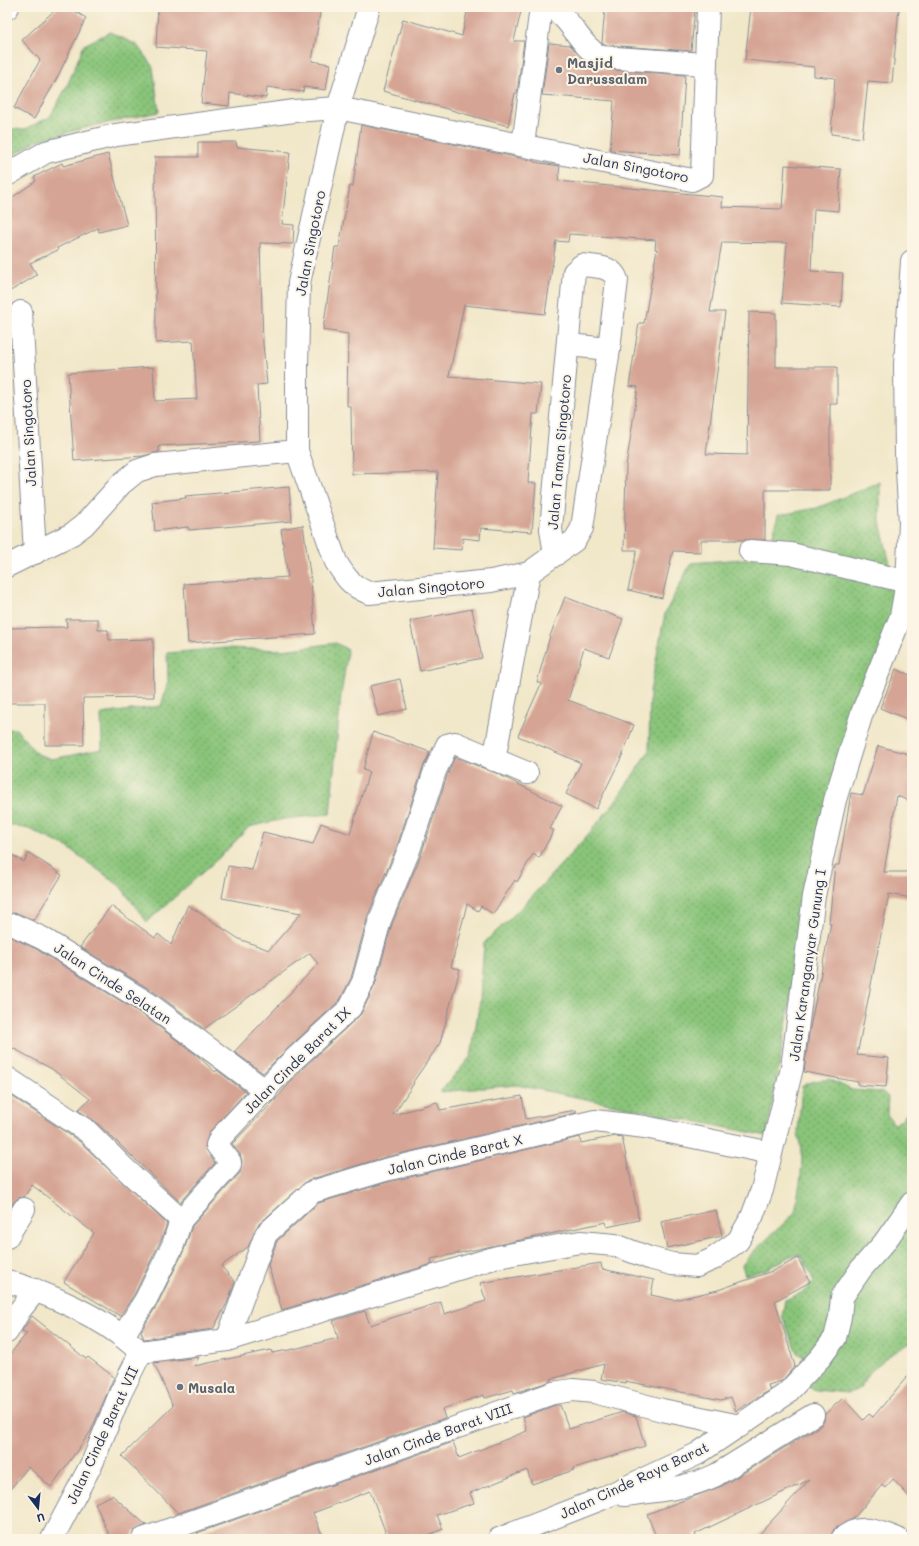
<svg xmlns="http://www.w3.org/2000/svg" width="919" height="1546" font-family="Mali,sans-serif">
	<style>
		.grass { fill: url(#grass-dots); stroke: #527a6c }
		.building { fill: #d5a494 }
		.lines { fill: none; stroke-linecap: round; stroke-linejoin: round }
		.minor-casing { stroke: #868b94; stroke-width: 24 }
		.minor { stroke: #fff; stroke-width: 22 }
		.worship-dot { fill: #6b7280; stroke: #fcf5e5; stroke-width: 1.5 }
		.labels { text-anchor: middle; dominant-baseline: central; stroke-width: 4; stroke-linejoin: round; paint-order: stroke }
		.worship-label { font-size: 14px; font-weight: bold; fill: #5b616d; stroke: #fcf5e5; text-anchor: start }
		.street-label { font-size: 14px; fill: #1b2f5e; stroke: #fcf5e5 }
	</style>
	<defs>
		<pattern id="grass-dots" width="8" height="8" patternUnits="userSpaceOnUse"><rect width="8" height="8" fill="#89c479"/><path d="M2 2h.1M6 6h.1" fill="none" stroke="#6fa066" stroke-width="1.8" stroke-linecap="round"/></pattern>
	</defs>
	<rect width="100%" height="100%" fill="#fcf5e5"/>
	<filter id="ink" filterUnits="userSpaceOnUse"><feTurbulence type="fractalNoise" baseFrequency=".025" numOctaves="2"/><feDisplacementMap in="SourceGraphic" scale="8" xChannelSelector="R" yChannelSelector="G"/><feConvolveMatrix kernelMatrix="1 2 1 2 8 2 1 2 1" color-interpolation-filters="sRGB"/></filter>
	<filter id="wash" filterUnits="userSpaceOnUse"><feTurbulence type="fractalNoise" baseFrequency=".012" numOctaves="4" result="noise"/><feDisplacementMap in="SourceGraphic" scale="16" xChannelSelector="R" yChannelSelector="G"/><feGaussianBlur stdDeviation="0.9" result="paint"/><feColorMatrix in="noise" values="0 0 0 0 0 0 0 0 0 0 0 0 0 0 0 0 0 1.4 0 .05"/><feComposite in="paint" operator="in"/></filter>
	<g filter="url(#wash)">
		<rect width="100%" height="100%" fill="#f1e7c9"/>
		<g class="grass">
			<path d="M110 32 137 45 153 67 159 112 88 127 36 141 7 160V128L23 130 50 117 67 86 84 45Z"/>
			<path d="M880 482V522L898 597 793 984 767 1136 517 1085 440 1092 471 1056 480 1000 484 943 523 906 585 838 614 803 649 751 650 691 665 613 691 563 768 557 778 515 817 508Z"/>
			<path d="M336 643 348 650 341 695 330 814 284 819 249 827 223 854 147 922 120 886 67 847 29 829 7 825V729H16L37 754 52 759 102 749 101 714 161 706 168 682 167 653 225 648 283 650Z"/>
			<path d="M829 1079 852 1090 883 1092 888 1097 887 1114 894 1124 902 1119 912 1107V1342L887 1357 870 1372 859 1389 848 1393 815 1390 802 1385 810 1361 797 1353 782 1316 785 1300 803 1292 814 1281 801 1255H793L765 1270 745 1275 742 1265 753 1252 795 1213 801 1175 802 1158 798 1131 802 1086 814 1081Z"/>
		</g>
		<g id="blocks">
			<g class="building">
				<path d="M58 7H68L86 18 56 80 34 119 14 108 40 60 22 40Z"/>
				<path d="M158 7H321L312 61 330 64 326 90 304 87 303 92 267 87 266 98 230 93 229 106 201 103 207 51 156 47Z"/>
				<path d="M468 7H522L514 41H524L517 93H515L508 126 383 91 403 19 462 36Z"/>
				<path d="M605 7H695L691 51 605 45 602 43Z"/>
				<path d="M751 7H899L892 83 868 81 862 138 831 134 835 78 814 76V67L745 60Z"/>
				<path d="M549 43 570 45 585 61 600 69 685 75 680 155 610 150 614 101 542 95Z"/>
				<path d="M361 125 534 161V162L560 166 558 181 723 197 722 207 782 209 785 165 841 169 838 211 814 209 811 271 843 273 841 307 782 303 787 243 722 242 710 312H725L706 454 747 455 749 312 776 313V367H837V404H830V490H765V540H701V552L673 551 662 598 628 590 637 550H624L626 467 638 387 629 386 639 323H644L657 249H655L656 240 569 234 568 242 556 241 545 314 464 305 449 376 541 384 538 414H533L528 483H536L532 532 481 528 480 540 463 538 462 550 433 548 438 472 352 474 351 406H347L348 334 323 330 335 247H339L350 186H353Z"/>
				<path d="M198 142H236L237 147 290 152 282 224 294 225 293 244 260 243 263 344 267 384 257 385 260 441 159 446V452L143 456 74 461 68 373 153 367 155 401 197 399 193 341 156 343 155 157H198Z"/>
				<path d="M108 154 127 225 99 232 98 228 57 248 58 250 30 263 37 275 7 293V201L36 181 34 177 62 163 63 166Z"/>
				<path d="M289 487 292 521 189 530 188 527 155 531 152 502 186 498 185 496Z"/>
				<path d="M303 525 311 581 315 634 188 643 184 584 288 577 281 529Z"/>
				<path d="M565 597 623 619 609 657 584 648 568 700 634 725 622 756 596 809 566 794 581 763 518 736 541 684 537 682 550 636Z"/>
				<path d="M472 609 482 658 420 671 410 621Z"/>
				<path d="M66 619H98V630H108L109 640 153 639 154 697 83 698 84 745H45V703H7V628L67 627Z"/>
				<path d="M896 669 912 676V721L880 708Z"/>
				<path d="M400 679 407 709 378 716 370 686Z"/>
				<path d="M373 732 430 752 423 767 397 846 368 915 351 978 340 1000 283 1053 263 1073 234 1052 318 964 310 953 204 1029 156 993 80 947 111 906 155 938 158 934 171 945 188 905 239 939 269 950 301 913 222 898 228 866 252 870 263 832 313 844 321 823 350 834 369 772 363 770Z"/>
				<path d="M878 746 912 755V802L897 796 884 872H912V898L889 894 857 1055 889 1058 886 1087 858 1085V1082L804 1072 809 1033 831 923H829L835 865H839L851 793 863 795Z"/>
				<path d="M455 757 496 773 562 806 550 829 554 830 539 858 533 854 517 882 515 880 493 914 481 906 478 911 467 904 451 967 460 969 440 1043 413 1082 414 1083 393 1115 437 1102 440 1110 522 1096 526 1119 576 1110V1113L382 1158 308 1180 258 1225 248 1247 221 1266 235 1282 227 1303 213 1329 144 1339 141 1331 157 1305 184 1250 192 1226 240 1173 242 1162 240 1154 232 1144 276 1099 300 1071 361 1014 375 985 392 924 421 855 447 776Z"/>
				<path d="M7 852 24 862 29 853 62 875 34 920 19 914 13 913 7 915Z"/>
				<path d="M7 935 36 949 142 1014 198 1056 215 1072 217 1070 246 1092 209 1133 205 1147 215 1163 180 1202 96 1122 78 1110 90 1099 52 1069 7 1045Z"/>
				<path d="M7 1093 79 1141 167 1224 161 1240 135 1293 120 1316 64 1282 94 1233 32 1185 24 1197 18 1198 14 1202 7 1213Z"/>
				<path d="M616 1136 622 1137 639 1220 607 1227 606 1222 431 1259 432 1264 282 1310 268 1265 277 1241 318 1203 388 1182 580 1137 581 1143Z"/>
				<path d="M716 1210 722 1236 667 1248 661 1222Z"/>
				<path d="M798 1258 810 1282 775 1301 795 1366 782 1381 768 1385 770 1390 736 1411 731 1397 721 1400 625 1381 626 1383 601 1379 604 1364 551 1379 552 1381 514 1393 513 1390 485 1398 484 1395 442 1409 445 1418 178 1513 122 1456 173 1406 154 1363 199 1357 194 1366 271 1350 272 1353 294 1349 338 1338 333 1321 365 1311 370 1325 441 1302 444 1314 486 1301 480 1283 601 1263 602 1269 654 1280 651 1295 674 1300 718 1290 775 1270Z"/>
				<path d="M32 1316 86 1359 88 1357 114 1377 91 1431 51 1487 28 1467 7 1493V1358L27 1333 22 1331Z"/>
				<path d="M912 1371V1500L893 1479 885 1488 882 1485 853 1519 834 1529 830 1539H755L809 1480 695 1534 697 1539H657L647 1514 722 1486 820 1426 824 1421 825 1414 843 1398 863 1420 869 1414 873 1417Z"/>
				<path d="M556 1405H560L569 1429 623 1412 636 1416 645 1446 574 1468V1470L532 1484 527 1470 470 1493 474 1503 437 1515 443 1529 419 1539H388L370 1491 313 1513 324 1539H203L197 1533 453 1442 459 1458 527 1431 523 1417Z"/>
				<path d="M112 1495 146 1525 134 1531 131 1539H111L95 1503Z"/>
			</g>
		</g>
	</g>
	<g filter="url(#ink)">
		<use href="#blocks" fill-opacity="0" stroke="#868b94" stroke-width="1"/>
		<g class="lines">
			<g class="minor-casing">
				<g id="minor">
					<path d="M369 7 338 108 299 283 297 366V451L336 562C346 578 351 586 369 593L491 581 529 573 575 540 582 528 609 349 617 280C612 265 595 267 582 265L574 272 551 529 555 555"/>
					<path d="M550 7C572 18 579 46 601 57L705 64"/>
					<path d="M7 8 8 7"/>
					<path d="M523 145 541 7"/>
					<path d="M7 175 46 152 116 135 294 111 338 108 692 180 702 175 708 7"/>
					<path d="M21 312 35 553"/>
					<path d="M568 345 609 349"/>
					<path d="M750 551 791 554 912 583"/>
					<path d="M7 566 72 534 84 525 121 484 137 471 155 465 297 451"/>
					<path d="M494 760 529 573"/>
					<path d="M14 925 42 938 149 1004 266 1091"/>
					<path d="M7 1078 87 1131 122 1166 181 1220"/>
					<path d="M7 1237 24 1209"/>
					<path d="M7 1281C50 1294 100 1316 134 1346"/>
					<path d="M7 1332 20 1310 36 1290"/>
					<path d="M123 1336 146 1299 173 1245 181 1220 230 1165V1162L217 1145 220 1138 291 1062 350 1008 363 982 380 920 409 850 435 771 447 745 455 743 527 773"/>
					<path d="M227 1340 266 1234 312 1192 385 1170 595 1121 645 1127 771 1153"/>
					<path d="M141 1352 227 1340 497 1257 580 1242 615 1245 649 1258 672 1264 697 1266 713 1259 738 1241 752 1217 762 1190 792 1068 814 896 835 800 862 713 901 616 907 582 910 523 906 453 905 364 912 261"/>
					<path d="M624 1495C656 1491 687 1489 716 1475L813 1415"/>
					<path d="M52 1539 93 1461 120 1394 141 1352"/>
					<path d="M143 1539 553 1393 573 1390 594 1392 662 1410 740 1426"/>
					<path d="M499 1539 601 1499 697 1454 786 1394 820 1358 835 1338 840 1317 842 1297 861 1269 884 1243 912 1203"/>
					<path d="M842 1539C859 1522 879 1532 898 1539"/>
				</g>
			</g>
			<use href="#minor" class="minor"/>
		</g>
	</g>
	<g class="worship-dot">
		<circle cx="559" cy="70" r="4"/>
		<circle cx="180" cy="1387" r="4"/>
	</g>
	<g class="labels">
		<g class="worship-label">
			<text x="567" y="62">Masjid<tspan x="567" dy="16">Darussalam</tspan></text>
			<text x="188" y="1387">Musala</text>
		</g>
		<g class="street-label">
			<text transform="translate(636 167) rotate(11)">Jalan Singotoro</text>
			<text transform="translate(310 243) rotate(-79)">Jalan Singotoro</text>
			<text transform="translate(28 433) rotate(-93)">Jalan Singotoro</text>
			<text transform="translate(559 452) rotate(-85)">Jalan Taman Singotoro</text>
			<text transform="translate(431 587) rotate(-5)">Jalan Singotoro</text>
			<text transform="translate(807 965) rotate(-82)">Jalan Karanganyar Gunung I</text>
			<text transform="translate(113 983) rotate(33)">Jalan Cinde Selatan</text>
			<text transform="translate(297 1060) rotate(-45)">Jalan Cinde Barat IX</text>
			<text transform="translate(455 1154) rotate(-13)">Jalan Cinde Barat X</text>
			<text transform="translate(438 1434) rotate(-20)">Jalan Cinde Barat VIII</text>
			<text transform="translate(102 1435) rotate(-65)">Jalan Cinde Barat VII</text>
			<text transform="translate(634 1480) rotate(-25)">Jalan Cinde Raya Barat</text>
		</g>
	</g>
	<rect width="919" height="1546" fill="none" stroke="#fcf5e5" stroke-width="24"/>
	<g transform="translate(38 1508) rotate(164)" stroke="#fcf5e5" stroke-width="3" paint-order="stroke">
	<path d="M0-3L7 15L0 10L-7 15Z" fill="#1b2f5e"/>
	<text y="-6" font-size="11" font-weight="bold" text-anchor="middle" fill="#1b2f5e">U</text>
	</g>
</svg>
